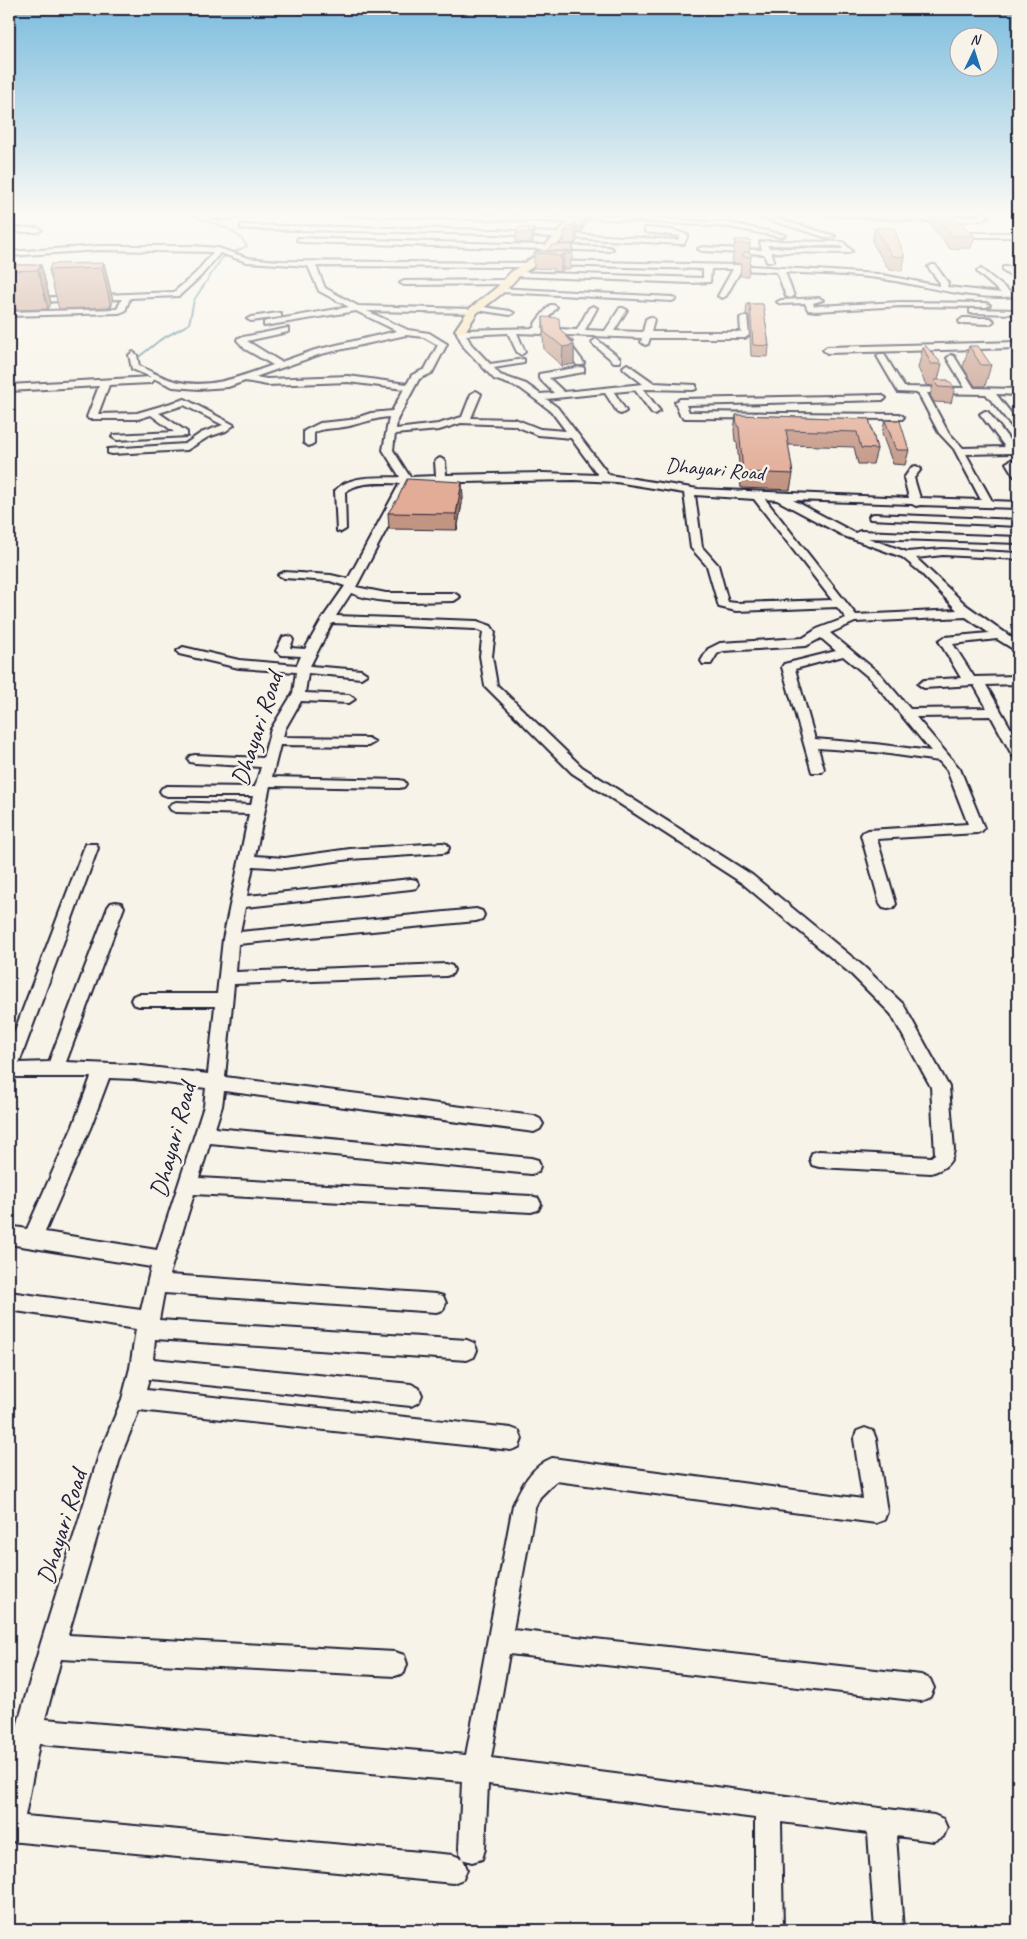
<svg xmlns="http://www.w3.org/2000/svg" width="1027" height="1939" font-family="Caveat,sans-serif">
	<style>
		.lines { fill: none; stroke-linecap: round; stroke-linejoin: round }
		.stream { stroke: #568694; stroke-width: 2 }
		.minor-casing { stroke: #22223b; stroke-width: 4 }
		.major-casing { stroke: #22223b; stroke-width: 4 }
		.minor { fill: #f7f3e8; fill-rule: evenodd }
		.major { fill: #f9deab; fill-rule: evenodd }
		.wall { fill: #c29482; stroke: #22223b }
		.shaded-wall { fill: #9e786a; stroke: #22223b }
		.building { fill: #e2ac97; stroke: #22223b }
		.labels { text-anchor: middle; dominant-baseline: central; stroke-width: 5; stroke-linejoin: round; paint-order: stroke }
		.far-street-label { font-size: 21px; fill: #22223b; stroke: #f7f3e8 }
		.street-label { font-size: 25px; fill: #22223b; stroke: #f7f3e8 }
	</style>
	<rect width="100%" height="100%" fill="#f7f3e8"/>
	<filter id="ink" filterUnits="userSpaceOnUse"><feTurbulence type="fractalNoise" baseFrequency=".02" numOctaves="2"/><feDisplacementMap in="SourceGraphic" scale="10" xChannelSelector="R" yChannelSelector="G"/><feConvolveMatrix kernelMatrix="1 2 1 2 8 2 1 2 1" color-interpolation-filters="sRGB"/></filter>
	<g filter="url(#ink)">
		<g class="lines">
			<path class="stream" d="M140 356 160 340 189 324 194 300 222 258 247 246C237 228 211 223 193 216L191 213"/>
			<g class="minor-casing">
				<g id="minor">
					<path d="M244 213C238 220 218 221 210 217L214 215Z"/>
					<path d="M339 213H420L569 218 573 220 569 222 342 215Z"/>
					<path d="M747 213H759L835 236 828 238Z"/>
					<path d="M821 213C874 213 927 219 980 216L979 213H986L989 216 981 220 952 222 962 233H1018V237H960L945 222 824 215Z"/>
					<path d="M579 214 729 223 785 235 781 237 729 227 577 217V215Z"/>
					<path d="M241 225 497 230 678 240 680 236 645 232V228H648L672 230 688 235 684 244H681L497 234 244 229H241Z"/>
					<path d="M9 228H38L42 230 38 232H9Z"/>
					<path d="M298 238 609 247 613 249 609 251 301 242 297 240Z"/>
					<path d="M768 241 843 242 852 251 848 253 771 252 774 260 770 262H767L764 254 702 251 698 249 702 247 762 250 760 242ZM767 245 841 246 843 249 769 248Z"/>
					<path d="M99 246H193L218 248 248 258 278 261 529 263 530 265 526 267 316 266 325 288 358 306 473 309 477 306 510 311 514 313 510 315 477 310 473 313 367 311 408 330 429 333 447 344 432 373 419 379 397 420 396 429 438 424 462 417 471 394 476 391 481 394 471 418 515 419 540 429 566 431 551 411 520 388 494 379 464 347 457 333 458 328H464L465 330 534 328 536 322 550 305H553L557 307 543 324 542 328 577 330 589 308 593 306 597 308 585 330 605 331 620 308H623L627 310 614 331 643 332 646 319 650 317 654 319 651 332H741L740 318 747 316 749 335 745 338H650L648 344 645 345 641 342 642 338 517 333 525 352 521 355 517 352 508 333 466 335 471 344 490 364 524 359V363L494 368 500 375 526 384 540 394 554 393 539 378V374L581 367 584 368V372L549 378 564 392 643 384 624 369 623 367 627 364 654 383 696 385V389L693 390 643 389 660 411 655 414 652 413 635 390 614 392 626 411 621 414 618 413 605 393 546 399 557 407 609 475 698 489 909 498 904 478 912 467 916 466 921 469 914 478 920 498 981 500 954 449 939 433 918 393 898 392 877 356 884 354 904 387 965 388 947 358 951 355 954 356 974 388 1018 389V395L996 394 1018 422V431L1015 430 986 394 927 393 948 432 963 448 1005 447 980 414 985 411 988 412 1017 450 1012 453 966 454 992 501 1018 502V508L920 505 916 506 912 504 793 500 855 533 860 531 1018 537V543L868 538 907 552 943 549 1018 553V559L943 555 916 558 966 605 1018 642V652L997 639 953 644 974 677 1018 676V684L986 685 1018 741V757L1013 756 1011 753 991 716 916 717 960 769 984 828 982 831 977 833 877 839 896 904 893 908 888 909 883 908 880 904 861 835 863 832 868 830 968 824 947 770 939 761 875 752 818 748 824 769 822 772H812L782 667 784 664 836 651 821 638 806 646 723 651 717 654 711 664H703L701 661 708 649 720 643 803 638 817 629 846 618 837 607 736 611 719 607 707 566 691 548 684 493 616 482 574 480 411 483 356 587 386 593H454L460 597 454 601C421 601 383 606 351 593L336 616 477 621 491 626 495 632 492 656 497 685 582 767 752 875 863 966 903 1004 949 1087 954 1150C952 1164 944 1169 931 1173L819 1167 812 1165 810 1159 812 1153 819 1151 931 1157 935 1154 931 1087 891 1014 851 974 742 883 572 773 485 686 480 656 483 632 475 629 332 623 310 666 361 670 367 674 361 678 308 673 305 693 349 695 355 699 349 703 301 701 285 729 283 737 368 738 375 742 368 746 280 745 272 777 399 780 404 781 406 784 404 787 399 788 270 786 255 856 285 858 350 849 442 843 447 844 449 848 447 852 442 853 350 859 285 868 253 866 247 896 411 879 416 880 419 884 416 888 411 889 245 907 240 932 476 909 482 911 484 915 482 919 476 921 238 944 236 972 446 964 452 966 454 970 452 974 446 976 234 984 225 1077 534 1116 540 1119 543 1124 540 1129 534 1132 224 1091 222 1106 215 1128 531 1158 538 1160 540 1166 538 1172 531 1174 210 1143 199 1178 531 1196 538 1198 541 1204 538 1210 531 1212 194 1194 169 1275 436 1294 443 1296 446 1303 443 1310 436 1312 164 1293 159 1320 467 1340 474 1343 477 1350 474 1357 467 1360 155 1339 153 1359 411 1384 419 1388 422 1395 419 1402 411 1406 149 1379 146 1390 511 1428 519 1431 522 1439 519 1447 511 1450 139 1410 121 1455 68 1635 395 1652 404 1655 407 1664 404 1673 395 1676 61 1659 45 1719 466 1755 513 1505C521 1486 532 1466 552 1458L863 1499 854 1439 857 1431 865 1428 873 1431 876 1439 887 1512 884 1520 876 1523 556 1481 540 1497 535 1507 513 1630 921 1675 930 1679 934 1688 930 1697 921 1701 509 1654 491 1758 934 1815 943 1819 947 1828 943 1837 934 1841 896 1836 903 1930H875L868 1833 781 1822 783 1930H755V1818L488 1784 485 1849 482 1859 472 1862 462 1859 459 1849 462 1781 39 1744 25 1816 453 1855 463 1859 467 1869 463 1879 453 1883 9 1841V1766L16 1730 40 1646 99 1455 122 1399 130 1368 136 1329 9 1310V1292L141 1310 151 1267 9 1244V1226L27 1229 73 1126 91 1077H9V1046L84 848 86 844H96L98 848 19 1063 49 1062 108 907 111 903 116 902 121 903 124 907 66 1062 134 1065 208 1074 215 1006H139L133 1004 131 1000 133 996 139 994H217L223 939 249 814 176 812 171 810 169 807 171 804 176 802 251 805 253 796H167L162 794 160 791 162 788 167 786 255 787 261 767 195 763 190 762 188 759 190 756 195 755 263 758 271 729 293 693 296 672 239 668 179 654 177 651 183 647 239 660 297 665 301 656 282 655 276 651 283 637 287 636 291 637 293 640 290 648 305 649 322 619 345 586 330 581 284 578 278 575 284 572 331 575 348 579 400 483C383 484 360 480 345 492L346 529 341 532 337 531 335 491C349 474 380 478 400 477L383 450 389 417C376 418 366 422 353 425 340 429 327 427 314 432V443L309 446 304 443V431L320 423 350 420 371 413 392 411 404 389 348 382 267 385 245 381 228 387 199 389 173 387 155 379 151 383 109 385 98 414 137 413 185 399 234 425 226 431 208 437 187 450 112 454 108 453V449L185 444 201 433 223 425 184 405 159 413 187 432V436L117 440 112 437 114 435 174 432 151 415 138 419H89L87 417 99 386 9 391V385L151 377 132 369 129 355 133 352 137 355 139 366C150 371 163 378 175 381 209 390 242 376 273 365L245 349 237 340 238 338 288 328V332L247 341 281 362 315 350 397 331 356 311 264 326V322L267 321 349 307 319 291 308 266 247 262 220 253 201 276 179 296 130 298 125 311 119 313 9 316V312L117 309 122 299 9 303V299L174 292 196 273 213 252 99 250 9 256V252ZM406 335 424 337 438 345 425 369 412 375 407 384 348 376 267 379 255 377 321 354ZM461 423 513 425 538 435 571 438 598 475 544 473 446 475 445 461 440 458 435 461 436 476 410 477 393 450 395 434 439 430ZM695 495 754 499 832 600 736 603 728 602 718 565 702 547ZM765 499 777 500 844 536 902 557 919 571 957 610 856 615ZM966 617 989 633 945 637 939 641 961 678 924 680 918 684 924 688 974 685 987 708 910 709 880 674 830 633 855 622ZM843 656 872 680 931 751 875 744 815 739 795 669ZM109 1078 134 1079 206 1088 204 1106 157 1250 45 1232 91 1126Z"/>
					<path d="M547 261 736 265 877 274 940 286V283L928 267 932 265H935L948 283 947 287 1001 293 978 273 977 271 981 269 1010 292H1018V296C970 301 925 285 877 278 847 274 815 274 785 272L794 296 790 298 786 296 777 272 741 270 726 296 722 298 718 296 733 269H711L710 282 690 283 515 276 511 274 515 272 703 278V269L550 265 546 263Z"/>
					<path d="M1003 267H1009L1018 275V281L1003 271Z"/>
					<path d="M508 280 512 282 511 284 404 285 400 283 404 281Z"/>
					<path d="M497 288 672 297 676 299 672 301 500 292 496 290Z"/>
					<path d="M819 298 823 300 813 303 814 306 902 302 986 303 990 305 986 307 902 306 816 311 808 310 805 303 781 304 777 302 781 300Z"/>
					<path d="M970 309 1018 310V314L973 313H970Z"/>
					<path d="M278 313H281V317L251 321 247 319 251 317Z"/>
					<path d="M963 318H990L994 321 990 324 960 323 959 321Z"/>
					<path d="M568 339 572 342 570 344 584 363 583 365H577L560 342Z"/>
					<path d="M596 339 620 358V362H614L593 344 592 342Z"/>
					<path d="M1018 342V348L827 353 823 350 827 347Z"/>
					<path d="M881 395 886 398 884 400 686 405 689 412 899 414 904 417 902 419 685 418 680 415 675 402 680 399Z"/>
					<path d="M1011 460 1015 461 1018 466V477L1014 476 1006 463Z"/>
					<path d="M874 514 1018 520V526L870 519 869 517 870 515Z"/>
				</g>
			</g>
			<g class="major-casing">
				<path id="major" d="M577 213H586L543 260 519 276 504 292 477 313 465 332H457L455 330 469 309 496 288 511 272 535 256Z"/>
			</g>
			<use href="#minor" class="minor"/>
			<use href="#major" class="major"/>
		</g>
		<g class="wall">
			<path d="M588 213V220L581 233H577V240L575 244H564V231L571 227V226Z"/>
			<path d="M921 213H977L976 214H950L975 236 971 248 950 249 929 223 931 214 922 215Z"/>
			<path d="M534 228V238L532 243 516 242V233Z"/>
			<path d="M875 228 905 257 902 271 889 270 872 242Z"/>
			<path d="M735 240 750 244 749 253 751 257 748 276H740L741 264 732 263Z"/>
			<path d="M573 245V253L572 259H571L570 269H563L561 272 554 271V269L534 268V253L547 251Z"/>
			<path d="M104 263 113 301 111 307 59 309 49 270Z"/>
			<path d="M9 265H41L51 303 48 309 9 310Z"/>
			<path d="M747 304H763L769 346 768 357 751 356 749 316 746 314Z"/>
			<path d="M543 317 560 329 574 345V364L562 366 544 350 543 336Z"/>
			<path d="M969 346 991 365 985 386H975L963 367Z"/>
			<path d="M923 347 942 364 938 380 955 388 951 403 934 402 930 395 933 386 926 385 918 368Z"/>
			<path d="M736 415 869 419 877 449 873 464H858L854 447 788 445 793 474 790 490 741 488 737 442 735 441 734 430Z"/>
			<path d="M885 420 909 450 905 465 893 464 882 434Z"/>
			<path d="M463 498 457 530 389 529 388 513Z"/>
		</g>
		<g class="shaded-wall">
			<path d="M588 213V220L581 233V226Z"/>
			<path d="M577 227V240L575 244V231Z"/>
			<path d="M534 228V238L532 243V233Z"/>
			<path d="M564 254 563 269 561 272V256Z"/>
			<path d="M104 263 113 301 111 307 102 268Z"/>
			<path d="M41 265 51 303 48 309 38 270Z"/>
			<path d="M574 345V364L562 366 563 347Z"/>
			<path d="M462 482 463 498 457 530 456 514Z"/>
		</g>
		<g class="building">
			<path d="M583 213H588L581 226H571Z"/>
			<path d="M934 213H949L975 236H953Z"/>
			<path d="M519 227 534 228 532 233H516Z"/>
			<path d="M567 227H577L575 231H564Z"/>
			<path d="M875 228H894L905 257 892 256Z"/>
			<rect x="735" y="240" width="15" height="4"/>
			<path d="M552 245H573L572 251H547Z"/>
			<path d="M537 251 571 252V254H564L561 256H554L555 254 534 253Z"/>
			<path d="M745 252 751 253V257L742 256Z"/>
			<path d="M104 263 102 268 49 270 51 264Z"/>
			<path d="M9 265H41L38 270 9 271Z"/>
			<path d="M747 304H763L769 346 753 345 750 305Z"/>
			<path d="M543 317 559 318 560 329 574 345 563 347 544 332Z"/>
			<path d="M925 345 942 364H931L923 347Z"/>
			<path d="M969 346H978L991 365H981Z"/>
			<path d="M934 380H948L955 388 938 387Z"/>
			<path d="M736 415 869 419 877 449 861 448 857 432 786 430 793 474 743 472 739 427 737 426Z"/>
			<path d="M885 420 900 421 909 450H896Z"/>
			<path d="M407 479 462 482 456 514 388 513 398 498Z"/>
		</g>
	</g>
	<linearGradient id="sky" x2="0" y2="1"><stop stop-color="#7bbcde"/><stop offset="0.44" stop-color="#fbfaf5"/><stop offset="1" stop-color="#fbfaf5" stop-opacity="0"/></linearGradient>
	<rect width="1027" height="485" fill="url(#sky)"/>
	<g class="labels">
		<g class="far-street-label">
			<text transform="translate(715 469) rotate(5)">Dhayari Road</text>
		</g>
		<g class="street-label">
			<text transform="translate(257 729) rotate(-72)">Dhayari Road</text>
			<text transform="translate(173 1140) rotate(-75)">Dhayari Road</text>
			<text transform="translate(62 1527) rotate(-73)">Dhayari Road</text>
		</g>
	</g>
	<rect width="1027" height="1939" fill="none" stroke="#f7f3e8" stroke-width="30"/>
	<rect x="15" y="15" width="997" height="1909" fill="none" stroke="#22223b" stroke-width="2" filter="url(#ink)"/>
	<g transform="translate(974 52) rotate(4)"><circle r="24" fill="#f7f3e8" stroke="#a29fa3"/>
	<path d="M0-4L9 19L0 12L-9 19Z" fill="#1f6fb2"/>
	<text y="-8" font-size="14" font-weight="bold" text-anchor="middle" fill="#22223b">N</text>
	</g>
</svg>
